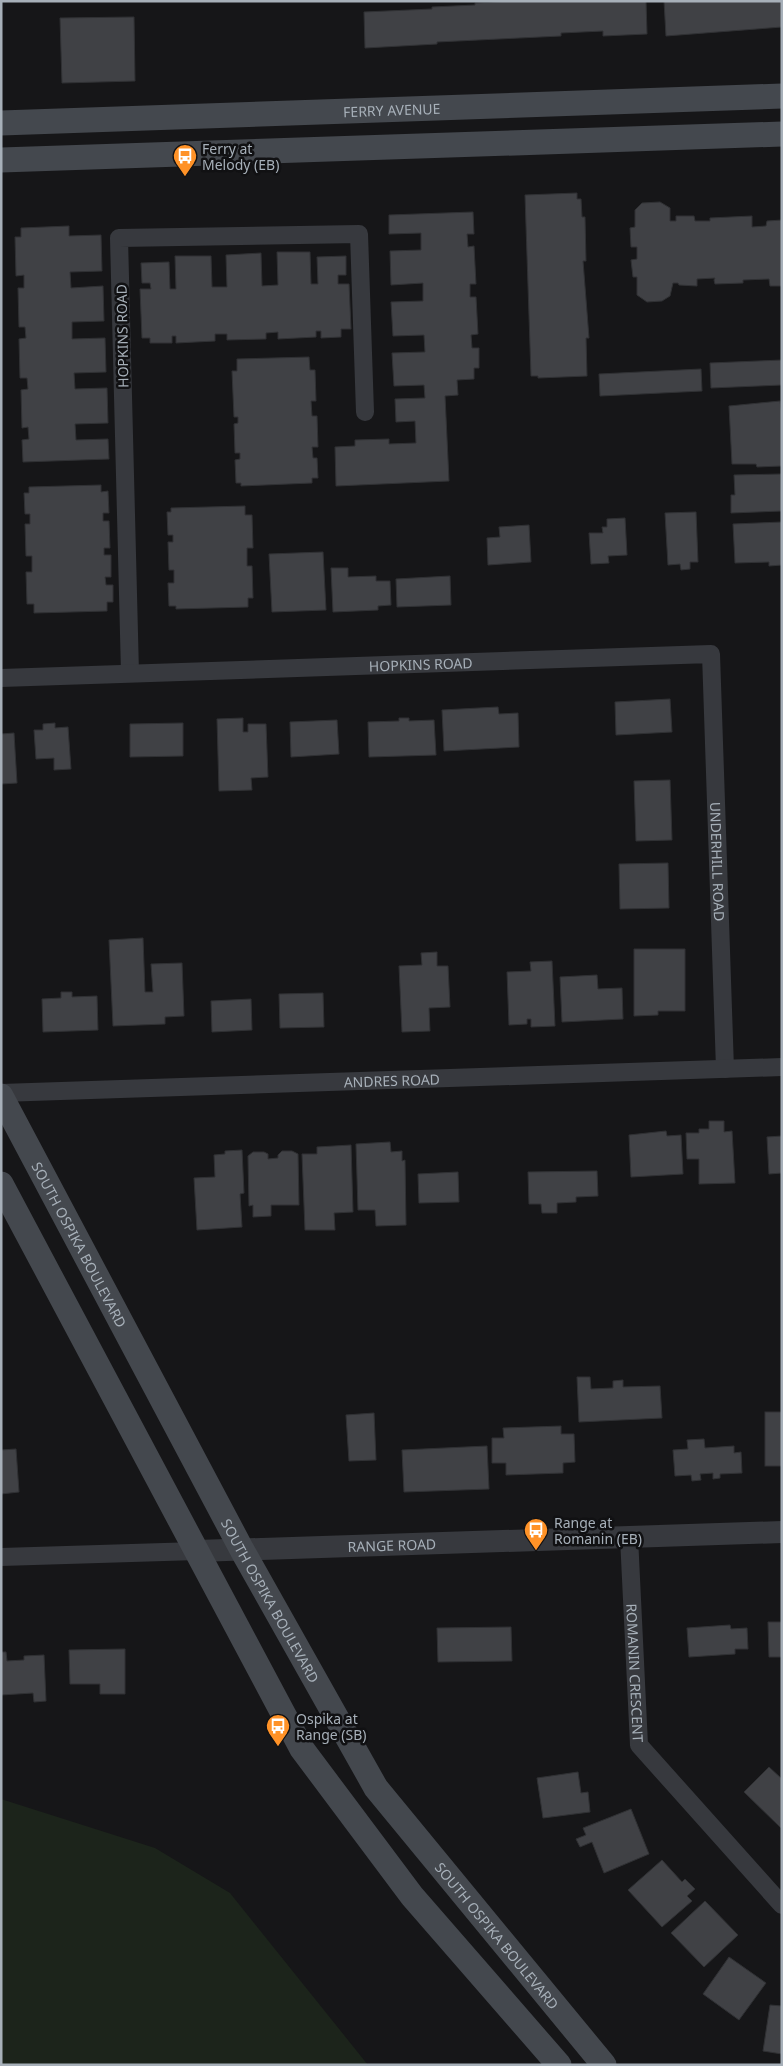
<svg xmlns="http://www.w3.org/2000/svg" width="783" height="2066" font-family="'Noto Sans',sans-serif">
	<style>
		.green { fill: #1c241b }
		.building { fill: #404145; stroke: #303134 }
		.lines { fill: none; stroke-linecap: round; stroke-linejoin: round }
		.minor { stroke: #37393e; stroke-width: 18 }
		.tertiary { stroke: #37393e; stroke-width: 22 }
		.secondary { stroke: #44484e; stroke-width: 25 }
		.labels { text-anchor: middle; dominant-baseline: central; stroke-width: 5; stroke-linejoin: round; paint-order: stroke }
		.street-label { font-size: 14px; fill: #a7b0b9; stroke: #111113 }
		.poi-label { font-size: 14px; fill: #a7b0b9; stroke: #111113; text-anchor: start }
	</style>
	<rect width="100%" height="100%" fill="#161618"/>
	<path class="green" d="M1 1799 155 1848 230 1893 368 2065H1Z"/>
	<g class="building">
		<path d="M511 1H646L647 34 603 36V31L561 33V36L437 42V44L365 48 364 12 432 9V7L475 5V3Z"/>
		<path d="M664 1H782V27L666 36Z"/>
		<path d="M134 17 135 81 62 83 60 18Z"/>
		<path d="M577 193V199H581L582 217H585L586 261H583L589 338H586L587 376 538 378V376H531L525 195Z"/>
		<path d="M660 202 670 208V221H676V216H694L695 221H710V218L752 216V227L766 226 767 221 782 220V286H770L769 279 743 280V283L715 284 714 280 715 278 697 279V286L679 285 678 283H673L670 296 662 301 647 302 637 295V277H633L631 260 637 259V247H631L630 228 635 227V210L642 203Z"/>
		<path d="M473 212 474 234H467L468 247 474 246 476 284H470V297H476L478 334 471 335 472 348H479V368H474V379L457 380 458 395 445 396 449 481 336 486 335 447 355 446V440L389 439V444L416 443 415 421 396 422 395 399 425 398 424 385 394 386 392 353 425 352 424 335 393 336 391 302 423 301V283L391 285 390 251 421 250V233L389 234V215Z"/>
		<path d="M69 226V236L101 235 102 271 70 272 71 288 103 286 104 321 72 322V339L105 338 106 372 74 373 75 389 107 388 108 423 75 424 76 440 108 439 109 459 23 462 22 440 29 439 28 427 22 428 21 390 28 389 27 378H20L19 339 26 338 25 327H19L18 288H24V275L16 276 15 237H21V228Z"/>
		<path d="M277 252H310L311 284H318L317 257 346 256V275H338V284H349L351 329H341V337L321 338V331H316V337L278 339V332L266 333V339L227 340V334H215V341L176 343V336H172V343H150V338H142L140 289H151L150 283H142L141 263 169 262 170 289H176L175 256H211L212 287H227L226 255 261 253 262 286 278 285Z"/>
		<path d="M309 357 310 370H315L316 401H311L312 416H317L318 447H312L313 458H317L318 478H312V483L241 486V483H236L235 460 240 459V453H235L234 424 238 423V417H234L232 371H237V359Z"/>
		<path d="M782 360V385L711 388 710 363Z"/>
		<path d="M701 369 702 391 600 396 599 374Z"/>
		<path d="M780 401 782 415V466L757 467 756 464H732L729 406Z"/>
		<path d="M781 474 782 511 731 513V495H735L734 475Z"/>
		<path d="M101 485V492L108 491 109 513H103V521H109L110 548H104V555H111V577H105L106 585H113V602H107V611L34 613V604H27L26 572H32V556H26L25 524H30V514H25L24 493H29V487Z"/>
		<path d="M245 506V515H252L253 548H247V566H252L253 598H248V607L176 609V606H169L168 583H174V570H169L168 542H173V535H168L167 512H171V508Z"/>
		<path d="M696 512 698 562H690V569L681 570 680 564 668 565 665 513Z"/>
		<path d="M625 518 627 555 608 556 609 563 591 564 589 533H603L602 527H607V519Z"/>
		<path d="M782 522V565L769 566V562L735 563 733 524Z"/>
		<path d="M529 525 531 562 488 565 487 538 500 537 499 527Z"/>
		<path d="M323 552 326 610 272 612 269 554Z"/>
		<path d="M331 568H348V577L376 576V581H390L391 605 378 606V610L333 612Z"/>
		<path d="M450 576 451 605 397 607 396 579Z"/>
		<path d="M670 699 672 732 616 735 615 702Z"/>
		<path d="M498 707 499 714 518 713 519 747 444 751 442 710Z"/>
		<path d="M243 718V732H248V724H266L268 777 251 778 252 790 219 791 217 719Z"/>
		<path d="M399 718H409V721L434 720 436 755 369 757 368 722 399 721Z"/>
		<path d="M337 720 339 754 291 757 290 722Z"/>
		<path d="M55 723V728L68 727 71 769 54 770V758L36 759 34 730H43V724Z"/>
		<path d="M183 723V756L130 757V724Z"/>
		<path d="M14 733 17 783 1 784V734Z"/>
		<path d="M670 780 672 840 636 841 634 781Z"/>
		<path d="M668 863 669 908 620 909 619 864Z"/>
		<path d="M143 938 145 992H153L151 964 182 963 184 1016 165 1017V1024L113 1026 109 940Z"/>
		<path d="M634 949H685V1011H658V1015L634 1016Z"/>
		<path d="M437 952V966H448L450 1007 429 1008 430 1031 402 1032 399 966 422 965 421 953Z"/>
		<path d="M552 961 555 1026 531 1027V1019H527V1024L509 1025 507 972 531 971 530 962Z"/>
		<path d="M597 975 598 989 622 988 623 1019 562 1022 560 977Z"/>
		<path d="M61 992H72V997L97 996 98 1030 43 1032 42 999 61 998Z"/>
		<path d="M323 993 324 1027 280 1028 279 994Z"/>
		<path d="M251 999 252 1030 212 1032 211 1001Z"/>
		<path d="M709 1121H724V1132L732 1131 735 1183 699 1184V1159H687L686 1133H699V1129H709Z"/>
		<path d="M666 1131 667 1136 681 1135 683 1174 631 1177 629 1135Z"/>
		<path d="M782 1136V1173L769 1174 767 1137Z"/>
		<path d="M390 1142 391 1152 402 1151V1161L405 1160 406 1225 376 1226 375 1210H358L356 1144Z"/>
		<path d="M351 1145 353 1212 334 1213 335 1230H305L302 1154H317V1147Z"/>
		<path d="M242 1150 244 1193 240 1194 242 1227 197 1230 194 1178 215 1177 214 1155 225 1154V1151Z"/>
		<path d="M282 1151H292L298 1154 299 1205H271V1216L253 1217V1205L249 1206 248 1156 253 1152H264L268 1154V1159L278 1158V1155Z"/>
		<path d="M597 1171 598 1196 576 1197V1202L557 1203V1213H542L541 1204H529L528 1172Z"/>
		<path d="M458 1172 459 1202 419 1203 418 1174Z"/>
		<path d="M577 1377H590L591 1389 613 1388V1381L623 1380V1387L660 1386 662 1418 579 1422Z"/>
		<rect x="765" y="1412" width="17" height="54"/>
		<path d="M374 1413 376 1460 349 1461 346 1415Z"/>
		<path d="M561 1426V1434H574L575 1462 563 1463V1473L506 1475V1463H492V1438H504L503 1428Z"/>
		<path d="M704 1439 705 1448 734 1446V1453L741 1452 742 1473 720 1474V1478L713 1479V1473L700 1474 701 1480 692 1481 691 1475 675 1476 673 1450 688 1449 687 1440Z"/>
		<path d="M487 1446 489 1489 404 1492 402 1450Z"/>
		<path d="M16 1449 19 1492 1 1494V1450Z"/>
		<path d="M768 1622H782V1657H769Z"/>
		<path d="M730 1625 731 1629 747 1628 748 1649H735V1654L689 1657 687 1628Z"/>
		<path d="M511 1627 512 1661 438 1662 437 1628Z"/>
		<path d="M125 1649V1694H100V1684H70L69 1650Z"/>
		<path d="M1 1652H6L7 1661 24 1660V1656L44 1655 46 1701 34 1702 33 1693 1 1695Z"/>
		<path d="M769 1767 782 1779V1829L744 1792Z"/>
		<path d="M578 1772 581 1793 588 1792 590 1812 543 1818 537 1778Z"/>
		<path d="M631 1809 649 1854 604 1873 592 1842 580 1847 576 1839 586 1835 583 1828Z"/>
		<path d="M662 1860 682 1882 685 1879 695 1889 687 1896 692 1901 662 1927 628 1890Z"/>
		<path d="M705 1901 738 1935 704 1967 671 1933Z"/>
		<path d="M729 1957 766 1983 739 2020 703 1994Z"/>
		<path d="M770 2005 782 2006V2054L763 2051Z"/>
	</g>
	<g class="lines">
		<g class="minor">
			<path d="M130 673 119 238 359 234 365 412"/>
			<path id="s1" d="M1 678 711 654 725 1069"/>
			<path id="s2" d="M1 1093 782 1067"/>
			<path id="s3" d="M629 1537 639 1745 782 1905"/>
			<path d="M1 1557 197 1551"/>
		</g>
		<path class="tertiary" id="s4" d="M197 1551 782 1532"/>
		<g class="secondary">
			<path id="s5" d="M1 123 782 96"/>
			<path d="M1 160 782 134"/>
			<path id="s6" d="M1 1096 242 1550 376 1788 604 2065"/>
			<path d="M1 1184 302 1749 412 1896 559 2065"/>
		</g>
	</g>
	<defs>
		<g id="bus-pin" transform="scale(1.25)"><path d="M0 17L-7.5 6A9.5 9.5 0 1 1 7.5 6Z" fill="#ff9227" stroke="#111113"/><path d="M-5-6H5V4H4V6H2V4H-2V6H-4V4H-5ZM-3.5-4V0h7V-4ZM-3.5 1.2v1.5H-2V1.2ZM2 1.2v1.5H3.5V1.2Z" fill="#fff"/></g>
	</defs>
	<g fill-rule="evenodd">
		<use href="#bus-pin" x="185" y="156"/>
		<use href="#bus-pin" x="536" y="1530"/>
		<use href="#bus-pin" x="278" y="1726"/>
	</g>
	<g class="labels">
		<g class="street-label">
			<text stroke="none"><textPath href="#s5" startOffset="391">FERRY AVENUE</textPath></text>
			<text transform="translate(122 336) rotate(-91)">HOPKINS ROAD</text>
			<text stroke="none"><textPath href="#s1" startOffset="420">HOPKINS ROAD</textPath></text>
			<text stroke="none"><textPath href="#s1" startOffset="918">UNDERHILL ROAD</textPath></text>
			<text stroke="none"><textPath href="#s2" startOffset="391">ANDRES ROAD</textPath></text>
			<text stroke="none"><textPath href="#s6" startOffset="168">SOUTH OSPIKA BOULEVARD</textPath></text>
			<text stroke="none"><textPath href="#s4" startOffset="195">RANGE ROAD</textPath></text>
			<text stroke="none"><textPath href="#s6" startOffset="572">SOUTH OSPIKA BOULEVARD</textPath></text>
			<text stroke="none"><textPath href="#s3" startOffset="136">ROMANIN CRESCENT</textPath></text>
			<text stroke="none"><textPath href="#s6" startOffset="978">SOUTH OSPIKA BOULEVARD</textPath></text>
		</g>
		<g class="poi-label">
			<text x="202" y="148">Ferry at<tspan x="202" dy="16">Melody (EB)</tspan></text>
			<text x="554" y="1522">Range at<tspan x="554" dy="16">Romanin (EB)</tspan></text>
			<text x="296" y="1718">Ospika at<tspan x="296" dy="16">Range (SB)</tspan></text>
		</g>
	</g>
	<rect width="783" height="2066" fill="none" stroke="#a7b0b9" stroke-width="5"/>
</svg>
